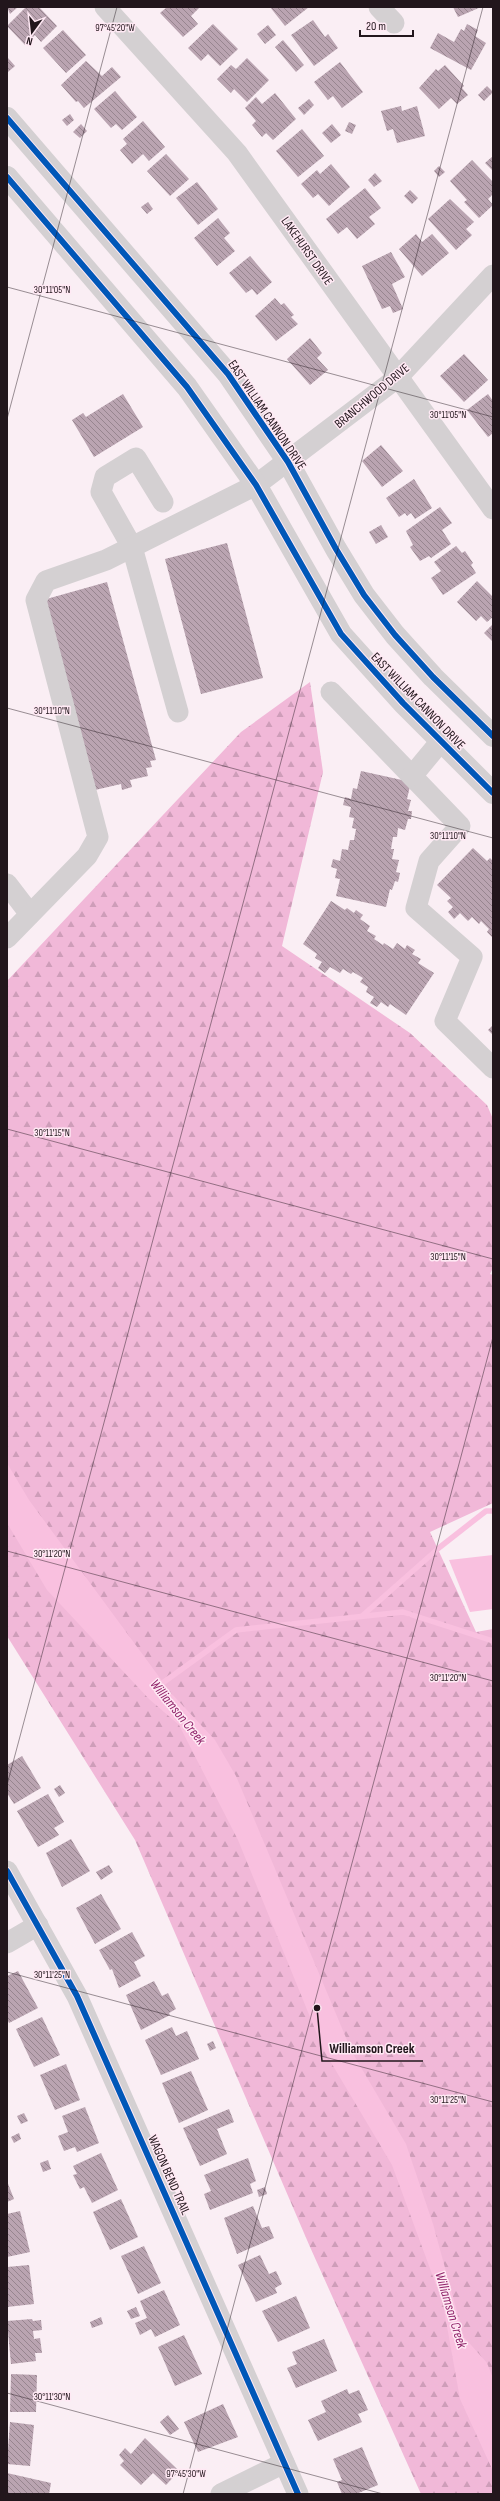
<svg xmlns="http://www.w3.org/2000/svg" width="500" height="2501" font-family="'Sofia Sans Condensed',sans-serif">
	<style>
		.forest { fill: url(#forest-firs) }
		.water { fill: #f9c0df }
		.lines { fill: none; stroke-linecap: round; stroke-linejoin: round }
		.stream { stroke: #f9c0df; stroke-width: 5.5 }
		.building { fill: url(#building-back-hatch) }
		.minor { stroke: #d4d0d2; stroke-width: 21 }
		.major { stroke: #d4d0d2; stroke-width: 22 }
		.cycleway-casing { stroke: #ffe9f4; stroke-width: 8 }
		.cycleway { stroke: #0057b8; stroke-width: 6 }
		.ticks { fill: none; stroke: #22161c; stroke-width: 1; stroke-opacity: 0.45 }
		.labels { text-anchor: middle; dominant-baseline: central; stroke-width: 3; stroke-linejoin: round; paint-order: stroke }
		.street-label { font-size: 13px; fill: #22161c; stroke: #ffe9f4 }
		.water-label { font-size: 14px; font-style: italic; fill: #91256b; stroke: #ffe9f4 }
		.ticks-label { font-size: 10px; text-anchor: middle; fill: #22161c; stroke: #ffe9f4; stroke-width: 3; stroke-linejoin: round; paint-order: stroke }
		.leader { fill: none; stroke: #22161c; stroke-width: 1.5 }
		.callout-dot { fill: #22161c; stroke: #ffe9f4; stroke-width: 1.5 }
		.callout-label { font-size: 14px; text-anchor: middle; font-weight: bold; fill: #22161c; stroke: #ffe9f4; stroke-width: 3; stroke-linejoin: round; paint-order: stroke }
	</style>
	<defs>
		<pattern id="forest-firs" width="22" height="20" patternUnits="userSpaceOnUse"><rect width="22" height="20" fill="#f1b8d8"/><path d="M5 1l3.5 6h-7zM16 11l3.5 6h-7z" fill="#ce9db9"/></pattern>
		<pattern id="building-back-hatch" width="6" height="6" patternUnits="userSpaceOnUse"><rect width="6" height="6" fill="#baa4b1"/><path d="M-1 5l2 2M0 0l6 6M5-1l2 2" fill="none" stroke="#97858f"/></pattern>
	</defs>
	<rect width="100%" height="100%" fill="#faeef4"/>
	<path class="forest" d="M310 682 323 772 282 946 410 1033 487 1105 493 1119V1268L490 1274 493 1275V1503L430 1532 476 1632 493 1629V2494H421L310 2247 135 1840 7 1636V981L241 732Z"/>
	<g class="water">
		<path d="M7 1463 29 1500 171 1693 215 1740 236 1776 352 2052 406 2144 433 2224 464 2337 487 2363 493 2378V2471L460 2399 443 2304 392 2165 323 2049 238 1840 179 1725 149 1699 47 1590 7 1523Z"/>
		<path d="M493 1555V1609L470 1612 449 1560Z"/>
	</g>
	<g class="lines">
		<g class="stream">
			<path d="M362 1616 440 1547 486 1511H493"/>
			<path d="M157 1687 236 1630 403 1612 493 1641"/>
		</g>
	</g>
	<g class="building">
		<path d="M7 7H18L10 14Z"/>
		<path d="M26 7H39L57 26 41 42 35 35 25 45 7 26Z"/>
		<path d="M167 7H200L191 16 198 24 183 37 160 13Z"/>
		<path d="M270 7H309L285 26Z"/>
		<path d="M453 7H481L458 17Z"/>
		<path d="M313 20 325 37 328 34 338 48 314 66 291 35Z"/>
		<path d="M213 24 238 49 220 66 208 54 201 61 188 48Z"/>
		<path d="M467 24 478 30 475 36 486 43 471 70 430 48 438 33 454 42 461 29 464 31Z"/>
		<path d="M268 25 276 35 265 44 257 34Z"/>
		<path d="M63 30 86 55 66 73 43 48Z"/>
		<path d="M283 40 304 65 296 72 275 47Z"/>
		<path d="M8 58 15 66 8 72 7 59Z"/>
		<path d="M247 58 269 80 247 102 234 89 231 93 217 79 231 65 236 69Z"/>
		<path d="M86 61 102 76 112 67 121 77 84 108 78 101 76 102 61 85Z"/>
		<path d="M340 62 363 92 342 108 333 96 328 100 314 82Z"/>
		<path d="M445 65 464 86 462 88 468 95 457 104 451 98 439 109 419 88 436 69 438 71Z"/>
		<path d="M487 86 493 92 484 101 478 95Z"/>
		<path d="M115 91 137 117 122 130 116 124 111 128 94 109Z"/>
		<path d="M275 93 296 119 273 140 266 133 262 137 252 125 256 121 245 108 256 97 262 104Z"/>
		<path d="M309 99 314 105 304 115 298 108Z"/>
		<path d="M401 106 402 111 417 106 425 136 397 143 393 129 387 131 381 111Z"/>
		<path d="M70 114 74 120 67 126 62 120Z"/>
		<path d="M143 121 165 147 149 161 143 154 132 164 120 150 127 144 123 139Z"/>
		<path d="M349 122 356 125 352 134 345 131Z"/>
		<path d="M81 124 87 131 80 138 73 132Z"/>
		<path d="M332 124 341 135 331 143 322 133Z"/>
		<path d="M302 129 324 156 298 177 276 151Z"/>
		<path d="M166 154 189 179 170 196 147 171Z"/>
		<path d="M493 156V171L485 163Z"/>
		<path d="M472 160 493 182V194L488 199 493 205 479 218 464 202 467 200 450 181Z"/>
		<path d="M331 164 350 187 329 206 318 194 313 198 301 184 317 170 320 174Z"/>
		<path d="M439 166 445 172 439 177 434 171Z"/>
		<path d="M375 173 382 181 374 187 368 180Z"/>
		<path d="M197 182 218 209 198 225 176 198Z"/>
		<path d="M365 188 381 208 369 217 375 224 357 239 347 227 338 234 326 219Z"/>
		<path d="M410 190 418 198 412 204 404 196Z"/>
		<path d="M450 199 474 222 466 229 472 235 456 250 428 219Z"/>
		<path d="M148 202 153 209 147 214 141 207Z"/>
		<path d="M218 218 230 233 224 238 235 251 217 266 194 238Z"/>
		<path d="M416 234 422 242 432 234 449 253 422 276 399 249Z"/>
		<path d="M391 252 405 277 392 284 403 309 393 313 390 306 382 309 362 266Z"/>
		<path d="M250 256 272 282 257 295 252 289 246 293 229 273Z"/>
		<path d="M275 298 281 305 284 303 294 315 291 317 298 324 276 341 255 316Z"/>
		<path d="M310 338 322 353 317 358 328 370 310 385 287 359Z"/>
		<path d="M464 354 488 380 464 402 440 376Z"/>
		<path d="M123 394 143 427 94 457 72 420 83 413 86 417Z"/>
		<path d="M488 394 493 401V433L488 437 467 410Z"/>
		<path d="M381 445 403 471 382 487 362 461Z"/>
		<path d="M414 479 432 508 415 519 411 513 407 516 405 513 399 517 386 498Z"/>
		<path d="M440 507 452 523 442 530 451 544 431 558 429 556 420 561 410 547 413 545 406 531Z"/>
		<path d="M381 525 388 537 376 544 369 532Z"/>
		<path d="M227 543 263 678 201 694 165 559Z"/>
		<path d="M456 546 462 553 465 551 473 563 471 565 476 573 443 595 431 578 441 571 434 562Z"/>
		<path d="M477 581 493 597V617L487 622 481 616 476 621 457 602Z"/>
		<path d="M107 582 156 760 150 761 152 767 146 768 148 776 130 780 132 787 122 790 121 784 95 790 43 600Z"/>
		<path d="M493 624V642L484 633Z"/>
		<path d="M361 771 411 782 407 799 411 800 408 811H412L411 819H408L405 830 398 828 397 837H393L391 849H394L392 859 399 860 396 872 400 873 398 882 395 881 392 890 390 889 386 907 336 896 340 879 335 878 337 869 331 867 333 859 340 861 342 849 348 850 350 840H354L356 829 352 828 354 818 349 817 351 807 343 805 345 797 351 799 353 788 357 789Z"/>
		<path d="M473 848 487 861 490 858 493 861V938L487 932 489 929 481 921 479 924 472 917 468 921 460 913 454 919 448 912 453 907 447 901 451 898 437 885Z"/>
		<path d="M331 901 345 910 347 908 354 913 356 910 363 915 360 919 370 926 367 931 376 936 374 939 383 945 384 943 393 949 397 943 405 949 407 945 415 950 412 954 421 959 418 963 434 973 406 1015 390 1004 388 1007 381 1002 377 1007 370 1003 374 997 366 992 368 987 360 982 363 978 353 972 351 974 343 969 340 973 330 967 325 973 318 968 322 962 315 958 317 954 303 944Z"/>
		<path d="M493 1025V1035L488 1030Z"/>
		<path d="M22 1756 41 1788 14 1804 7 1793V1765Z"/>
		<path d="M60 1785 65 1793 59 1797 54 1789Z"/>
		<path d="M48 1794 64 1822 54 1828 59 1835 38 1847 17 1811Z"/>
		<path d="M71 1839 90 1871 62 1887 46 1853Z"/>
		<path d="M109 1865 113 1872 101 1880 96 1872Z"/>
		<path d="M101 1894 121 1929 95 1944 76 1908Z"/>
		<path d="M132 1932 145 1956 134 1962 141 1976 119 1988 112 1969 110 1970 99 1950Z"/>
		<path d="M18 1971 38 2008 9 2023 7 2019V1976Z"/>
		<path d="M154 1981 162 1996 168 1993 176 2009 169 2013 170 2015 141 2030 126 1995Z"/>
		<path d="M42 2017 60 2055 34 2067 16 2029Z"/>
		<path d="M172 2027 176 2036 187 2031 199 2059 161 2075 145 2040Z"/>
		<path d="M213 2041 216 2048 210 2051 207 2044Z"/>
		<path d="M66 2064 80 2100 55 2110 40 2075Z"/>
		<path d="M191 2071 208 2110 179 2123 162 2083Z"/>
		<path d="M85 2107 99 2143 77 2152 75 2147 64 2151 58 2136 68 2132 62 2116Z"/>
		<path d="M229 2109 234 2122 217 2129 227 2154 200 2166 183 2128Z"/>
		<path d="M24 2113 28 2121 21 2124 17 2116Z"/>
		<path d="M19 2133 21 2139 14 2143 11 2137Z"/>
		<path d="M101 2153 118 2190 92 2203 84 2187 80 2189 73 2175 77 2174 73 2166Z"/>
		<path d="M248 2158 256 2181 250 2184 253 2193 210 2210 204 2194 211 2191 204 2175Z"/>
		<path d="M48 2160 51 2169 43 2172 40 2163Z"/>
		<path d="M7 2181 14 2199 7 2202Z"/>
		<path d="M265 2187 267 2194 259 2197 257 2190Z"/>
		<path d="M121 2199 138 2237 110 2250 93 2212Z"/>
		<path d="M253 2206 262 2228 269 2226 274 2238 237 2254 224 2218Z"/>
		<path d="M20 2211 30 2252 7 2257V2214Z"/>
		<path d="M144 2246 161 2283 138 2294 121 2256Z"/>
		<path d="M260 2255 269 2274 276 2271 282 2284 275 2288 277 2293 256 2302 238 2265Z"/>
		<path d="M29 2265 34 2304 7 2307V2267Z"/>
		<path d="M164 2290 180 2325 155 2337 151 2329 140 2335 135 2323 147 2318 140 2301Z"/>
		<path d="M296 2296 310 2328 278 2342 262 2311Z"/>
		<path d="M136 2307 140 2316 131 2319 127 2311Z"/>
		<path d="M101 2317 103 2324 92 2328 90 2322Z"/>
		<path d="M32 2319 33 2321 41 2320 42 2330 33 2331 34 2339 40 2338 42 2353H35L36 2361 11 2364 7 2321Z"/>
		<path d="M184 2335 202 2374 175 2386 158 2347Z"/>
		<path d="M324 2339 337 2371 296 2388 287 2368 297 2364 292 2352Z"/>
		<path d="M11 2374 37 2375 36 2412H10Z"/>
		<path d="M347 2389 349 2394 359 2390 368 2410 358 2414 362 2422 318 2441 308 2420 326 2412 321 2401Z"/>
		<path d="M223 2404 238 2437 198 2452 184 2422Z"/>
		<path d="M168 2415 179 2429 170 2435 160 2422Z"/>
		<path d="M10 2422 34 2425 30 2466 7 2464Z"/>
		<path d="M145 2438 179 2471 166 2485 153 2473 141 2485 120 2465 124 2461 119 2455 125 2448 131 2454Z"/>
		<path d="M362 2447 378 2485 356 2494H342L337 2482 342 2480 333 2459Z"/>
		<path d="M7 2473 51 2483 49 2494H7Z"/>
	</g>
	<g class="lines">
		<g class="minor">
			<path d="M105 7 237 153 493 509"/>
			<path d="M379 7 394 23"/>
			<path d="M163 502 136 458 105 477 101 492 132 547 178 712"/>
			<path d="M331 692 460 826 429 861 416 908 472 957 445 1021 493 1068"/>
			<path d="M412 776 441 741"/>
			<path d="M7 884 30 914"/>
			<path d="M7 938 87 856 98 837 36 600 46 581 106 560 256 485 397 378 493 275"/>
			<path d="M7 1871 77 1996 298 2494"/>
			<path d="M7 1943 38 1925"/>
			<path d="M221 2494 284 2463"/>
		</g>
		<g class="major">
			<path d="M7 118 228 374 288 462 336 549 364 595 395 635 433 677 493 736"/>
			<path d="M7 177 187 387 256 485 341 634 403 703 493 793"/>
		</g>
		<g class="cycleway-casing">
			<g id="cycleway">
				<path d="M7 118 228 374 288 462 336 549 364 595 395 635 433 677 493 736"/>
				<path d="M7 177 187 387 256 485 341 634 403 703 493 793"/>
				<path d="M7 1871 77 1996 298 2494"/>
			</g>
		</g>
		<use href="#cycleway" class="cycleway"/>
	</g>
	<path class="ticks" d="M7 287 493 417M7 419 117 7M7 708 493 838M7 1129 493 1259M7 1551 493 1681M7 1785 483 7M7 1972 493 2102M7 2393 383 2494M183 2494 493 1337"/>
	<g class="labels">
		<g class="street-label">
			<text transform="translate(307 251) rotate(55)">LAKEHURST DRIVE</text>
			<text transform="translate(372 396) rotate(-40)">BRANCHWOOD DRIVE</text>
			<text transform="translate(267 415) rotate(56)">EAST WILLIAM CANNON DRIVE</text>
			<text transform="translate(418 701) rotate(46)">EAST WILLIAM CANNON DRIVE</text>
			<text transform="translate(169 2175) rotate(66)">WAGON BEND TRAIL</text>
		</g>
		<g class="water-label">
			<text transform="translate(178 1712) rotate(51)">Williamson Creek</text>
			<text transform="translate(451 2310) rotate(73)">Williamson Creek</text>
		</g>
	</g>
	<g class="ticks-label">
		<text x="115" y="31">97°45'20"W</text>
		<text x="52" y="293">30°11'05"N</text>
		<text x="448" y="418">30°11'05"N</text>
		<text x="52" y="714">30°11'10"N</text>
		<text x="448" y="839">30°11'10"N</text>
		<text x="52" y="1136">30°11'15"N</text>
		<text x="448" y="1260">30°11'15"N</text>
		<text x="52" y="1557">30°11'20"N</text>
		<text x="448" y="1681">30°11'20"N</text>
		<text x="52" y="1978">30°11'25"N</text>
		<text x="448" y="2103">30°11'25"N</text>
		<text x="52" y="2400">30°11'30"N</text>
		<text x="186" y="2477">97°45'30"W</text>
	</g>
	<path class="leader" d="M317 2008L322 2061H423"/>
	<circle class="callout-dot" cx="317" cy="2008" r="4"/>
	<g class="callout-label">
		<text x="372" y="2053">Williamson Creek</text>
	</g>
	<rect width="500" height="2501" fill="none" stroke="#22161c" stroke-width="16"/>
	<g transform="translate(32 32) rotate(195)" stroke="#ffe9f4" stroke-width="3" paint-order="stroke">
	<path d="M0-3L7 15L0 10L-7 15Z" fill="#22161c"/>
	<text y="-6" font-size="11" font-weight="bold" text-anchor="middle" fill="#22161c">N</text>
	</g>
	<path d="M360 30v6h53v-6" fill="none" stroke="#22161c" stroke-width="2"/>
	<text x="366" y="30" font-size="12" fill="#22161c" stroke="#ffe9f4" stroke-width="3" paint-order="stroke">20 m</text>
</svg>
